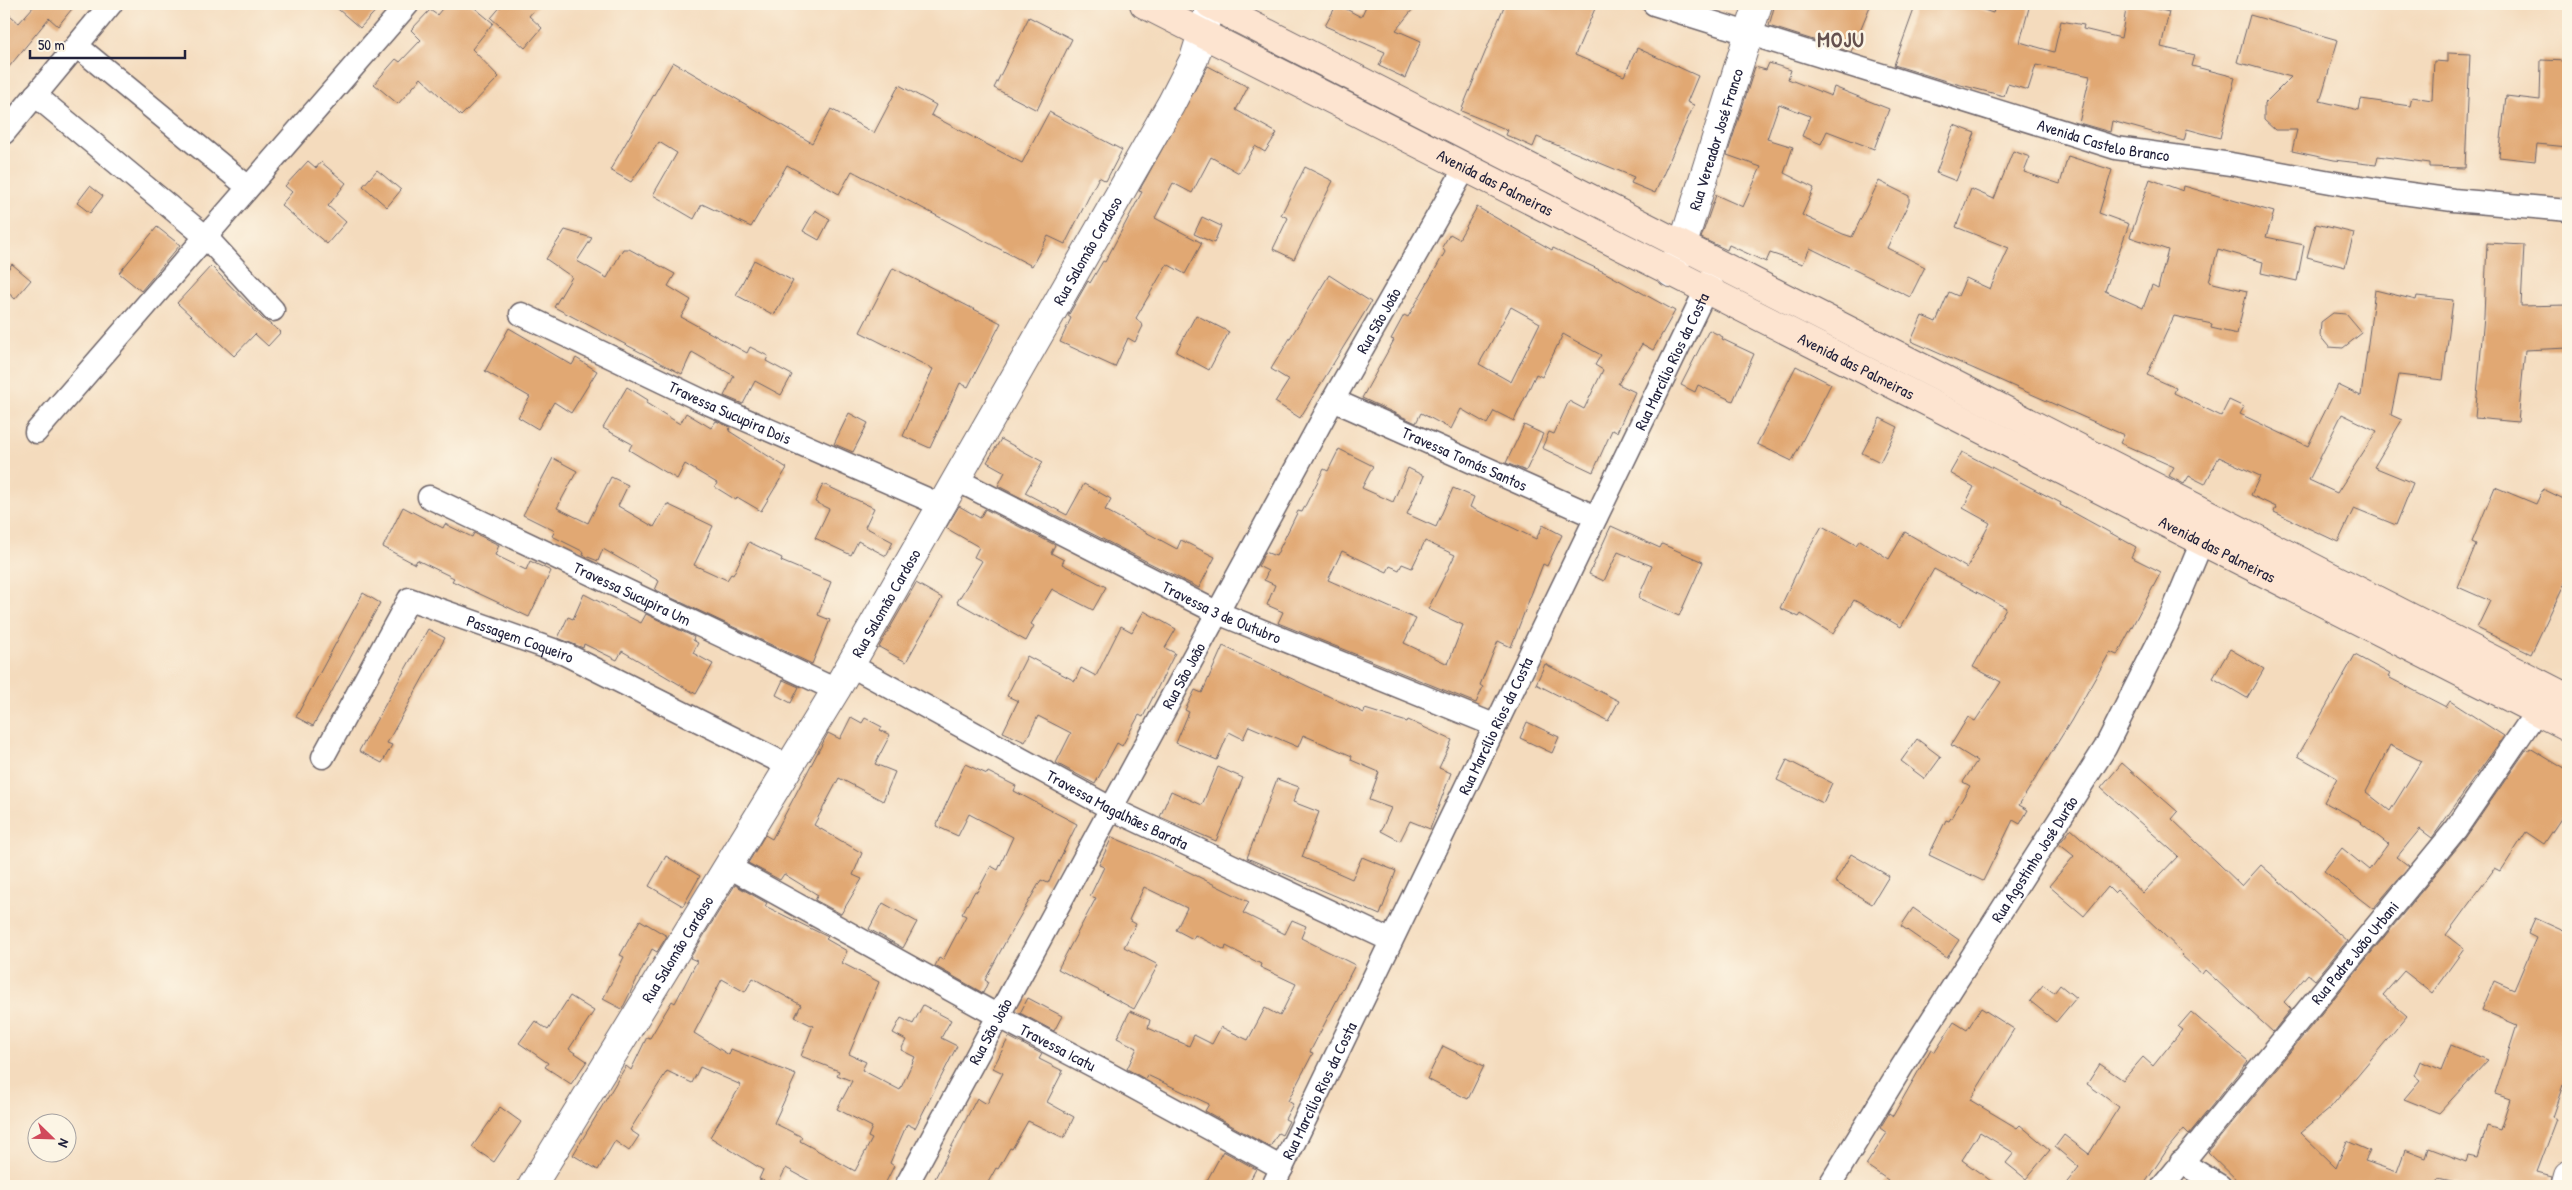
<svg xmlns="http://www.w3.org/2000/svg" width="2572" height="1190" font-family="'Patrick Hand',sans-serif">
	<style>
		.building { fill: #e1a873; fill-rule: evenodd }
		.lines { fill: none; stroke-linecap: round; stroke-linejoin: round }
		.minor-casing { stroke: #6c6368; stroke-width: 25 }
		.tertiary-casing { stroke: #6c6368; stroke-width: 30 }
		.secondary-casing { stroke: #6c6368; stroke-width: 30 }
		.minor { stroke: #fff; stroke-width: 22 }
		.tertiary { stroke: #fff; stroke-width: 28 }
		.secondary { stroke: #fde4d0; stroke-width: 28 }
		.labels { text-anchor: middle; dominant-baseline: central; stroke-width: 5; stroke-linejoin: round; paint-order: stroke }
		.street-label { font-size: 16px; fill: #22223b; stroke: #fcf5e5 }
		.district-label { font-size: 21px; font-weight: bold; letter-spacing: 1px; fill: #65514f; stroke: #fcf5e5 }
	</style>
	<rect width="100%" height="100%" fill="#fcf5e5"/>
	<filter id="ink" filterUnits="userSpaceOnUse"><feTurbulence type="fractalNoise" baseFrequency=".02" numOctaves="2"/><feDisplacementMap in="SourceGraphic" scale="10" xChannelSelector="R" yChannelSelector="G"/><feConvolveMatrix kernelMatrix="1 2 1 2 8 2 1 2 1" color-interpolation-filters="sRGB"/></filter>
	<filter id="wash" filterUnits="userSpaceOnUse"><feTurbulence type="fractalNoise" baseFrequency=".0096" numOctaves="4" result="noise"/><feDisplacementMap in="SourceGraphic" scale="20" xChannelSelector="R" yChannelSelector="G"/><feGaussianBlur stdDeviation="1.12" result="paint"/><feColorMatrix in="noise" values="0 0 0 0 0 0 0 0 0 0 0 0 0 0 0 0 0 1.4 0 .05"/><feComposite in="paint" operator="in"/></filter>
	<g filter="url(#wash)">
		<rect width="100%" height="100%" fill="#f4dbbd"/>
		<g id="blocks">
			<g class="building">
				<path d="M31 4H76L58 26 49 18 4 73V10L19 23 34 6Z"/>
				<path d="M332 4H382L360 28Z"/>
				<path d="M446 4H470L493 23 472 49 499 77 461 116 421 78 398 104 374 84 396 59 400 62 421 40 411 30 430 10 437 15Z"/>
				<path d="M503 4H539L529 16 542 28 525 48 491 18Z"/>
				<path d="M1337 4 1361 17 1367 4H1417L1396 30 1421 41 1405 78 1379 66 1385 52 1325 26Z"/>
				<path d="M1505 4H1597L1575 55 1624 76 1637 48 1698 76 1687 102 1694 105 1655 193 1631 183 1634 177 1537 137 1533 147 1506 135 1508 130 1461 111Z"/>
				<path d="M1775 4H1871L1851 52 1769 26Z"/>
				<path d="M1916 4H1965L1993 13 1996 4H2030L2020 42 2054 52 2061 21 2084 25 2083 29 2121 38 2127 4H2137L2169 12 2161 47 2195 55 2192 66 2235 77 2220 138 2187 129 2184 141 2112 121 2110 132 2079 123 2090 76 2036 65 2028 90 2008 84 2004 96 1949 82 1894 65Z"/>
				<path d="M2250 15 2338 40 2320 101 2359 110 2361 99 2410 106 2412 97 2432 100 2434 61 2448 62V53L2470 54 2465 168 2430 167V163L2378 156 2376 165 2334 160 2292 151 2297 130H2275L2264 120V104L2291 77 2237 62Z"/>
				<path d="M1029 17 1072 39 1037 110 994 88Z"/>
				<path d="M2541 60 2568 61V147L2537 144 2535 161 2499 157 2506 96 2540 100Z"/>
				<path d="M673 62 812 143 831 109 874 133 899 85 936 105 931 115 1022 163 1049 112 1122 150 1106 181 1099 177 1065 244 1048 236 1032 266 852 171 839 194 787 165 751 227 702 204 694 219 653 195 677 153 659 142 631 182 610 170Z"/>
				<path d="M1769 63 1791 70 1788 79 1831 96 1834 87 1889 109 1874 149 1827 131 1821 144 1802 136 1810 116 1779 104 1767 139 1793 147 1784 173 1814 188 1802 215 1843 234 1852 237 1879 181 1909 196V202L1887 248 1925 267 1910 297 1810 248 1803 264 1770 253 1766 262 1729 245 1727 250 1701 238 1716 195 1743 207 1761 167 1727 155 1755 67 1766 70Z"/>
				<path d="M1208 66 1248 87 1236 110 1277 133 1265 152 1255 146 1239 173 1211 157 1192 193 1173 183 1155 218 1202 243 1185 274 1167 264 1136 318 1143 326 1135 342 1128 338 1115 367 1060 342 1071 318 1068 316 1088 281 1090 283 1103 261 1105 262 1142 192 1139 191Z"/>
				<path d="M1954 125 1975 133 1956 181 1936 173Z"/>
				<path d="M2013 151 2030 157 2024 172 2060 184 2068 156 2112 170 2099 213 2129 224 2105 291 2143 308 2152 285 2158 288 2168 250 2130 237 2150 179 2183 191 2184 186 2274 212 2266 237 2304 245 2297 281 2261 273 2263 262 2218 249 2209 282 2247 291 2237 334 2211 328 2212 324 2174 316 2147 375 2176 388 2174 393 2221 416 2229 400 2244 407 2240 414 2308 446 2338 385 2361 396 2375 290 2416 300 2417 296 2453 300 2443 380 2399 375 2391 415 2402 420 2374 467 2413 483 2396 525 2354 508 2338 542 2274 512 2276 507 2251 495 2260 476 2219 457 2205 484 2189 476 2184 484 2169 476 2174 467 2120 443 2124 435 1911 341 1922 316 1936 322 1949 292 1958 296 1966 278 1990 289 2009 248 1956 227 1971 189 1994 199ZM2342 414 2377 431 2337 493 2309 480Z"/>
				<path d="M308 161 316 168 321 162 346 183 328 206 346 222 327 244 281 205 292 192 285 186Z"/>
				<path d="M1305 167 1333 181 1294 259 1273 249 1288 218 1281 215Z"/>
				<path d="M377 170 401 190 387 207 363 186Z"/>
				<path d="M90 186 103 196 90 213 77 203Z"/>
				<path d="M1477 207 1552 250 1553 248 1604 272 1675 311 1653 350 1642 344 1618 384 1635 392 1617 432 1612 430 1593 472 1542 448 1549 432 1554 434 1569 401 1584 409 1603 370 1595 365 1601 355 1563 334 1542 377 1536 374 1514 421 1494 411 1487 424 1461 409 1451 429 1421 413 1416 423 1362 398 1394 340 1391 339 1404 315 1408 317 1445 252 1442 247 1450 234 1459 239ZM1511 307 1540 323 1511 382 1479 364Z"/>
				<path d="M815 210 830 219 819 240 803 231Z"/>
				<path d="M1202 217 1221 226 1214 243 1194 234Z"/>
				<path d="M2316 224 2354 233 2345 267 2307 257Z"/>
				<path d="M157 227 180 245 141 291 119 273Z"/>
				<path d="M565 230 592 238 577 261 607 278 623 249H629L675 274 668 286 691 300 681 317 747 353 750 347 768 356 766 361 792 375 781 395 755 381 743 404 724 396 734 376 692 352 682 374 554 307 572 277 546 259Z"/>
				<path d="M2487 243 2524 245 2521 306 2568 305V348L2525 350 2518 422 2475 418 2484 316Z"/>
				<path d="M754 260 793 281 774 315 736 295Z"/>
				<path d="M12 264 31 280 15 299 4 289V274Z"/>
				<path d="M211 266 263 319 281 332 268 346 255 334 234 356 177 303Z"/>
				<path d="M893 268 1001 323 968 387 960 383 930 448 903 436 933 369 860 332Z"/>
				<path d="M1329 275 1371 302 1300 418 1275 402 1289 380 1271 369Z"/>
				<path d="M2333 313 2346 314 2362 333 2343 348 2329 347 2320 336 2321 322Z"/>
				<path d="M1196 315 1229 332 1209 370 1176 352Z"/>
				<path d="M509 328 572 365 576 358 597 371 571 413 554 402 538 429 518 417 530 397 485 371Z"/>
				<path d="M1709 330 1723 337 1722 339 1754 354 1733 401 1698 385 1695 392 1681 385Z"/>
				<path d="M1796 366 1831 384 1792 461 1757 444Z"/>
				<path d="M627 387 648 400 646 403 680 424 686 413 711 428 716 421 730 427 729 431 787 468 761 511 737 497 736 500 715 487 717 483 685 464 677 479 629 450 632 444 603 428Z"/>
				<path d="M849 413 868 423 853 452 834 444Z"/>
				<path d="M1880 418 1898 427 1880 462 1862 453Z"/>
				<path d="M1524 425 1543 434 1526 471 1506 463Z"/>
				<path d="M1001 439 1043 462 1025 493 1067 515 1084 484 1111 499 1105 510 1177 549 1181 540 1215 557 1199 588 998 486 1005 472 987 462Z"/>
				<path d="M1339 449 1373 466 1362 488 1393 502 1408 468 1424 476 1407 514 1436 527 1453 488 1474 497 1470 507 1536 539 1543 525 1562 535 1547 566 1543 564 1511 647 1498 641 1480 685 1483 687 1476 703 1278 623 1283 612 1267 605 1275 585 1264 580 1268 571 1258 566 1260 563 1265 552 1276 556 1298 511 1302 512 1324 469 1328 471ZM1425 541 1455 555 1428 609 1463 625 1448 664 1404 643 1416 619 1328 580 1342 551 1387 572 1390 566 1399 570 1402 564 1412 568Z"/>
				<path d="M1962 452 2061 503 2060 505 2136 547 2131 557 2161 572 2117 655 2110 652 2071 721 2019 805 2028 810 2020 824 2013 820 1983 881 1929 855 1946 820 1949 821 1970 786 1963 782 1977 761 1951 745 1968 717 1975 721 2001 682 1973 667 2006 608 1934 569 1901 627 1854 600 1833 634 1801 614 1799 617 1780 608 1803 559 1822 526 1856 545 1860 540 1889 559 1905 532 1967 568 1990 523 1963 508 1974 487 1950 473Z"/>
				<path d="M553 458 577 471 557 508 588 523 611 477 628 485 618 506 654 527 667 504 713 526 694 565 727 580 731 574 733 575 749 542 782 558 781 561 831 582 818 615 830 620 812 664 655 590 659 581 603 549 598 561 583 555 584 552 552 536 555 531 523 515Z"/>
				<path d="M823 484 874 508 865 527 893 542 886 556 858 541 851 555 815 538 829 509 815 502Z"/>
				<path d="M2495 487 2536 504 2543 489 2568 501V576L2531 654 2477 628 2490 601 2458 587 2476 544 2472 542Z"/>
				<path d="M959 506 980 518 985 509 1055 545 1051 553 1064 560 1062 564 1106 587 1093 610 1052 589 1031 624 1034 626 1026 641 957 602 982 561 974 557 979 547 946 528Z"/>
				<path d="M403 507 443 528 445 524 472 537 474 533 499 545 495 555 526 570 530 561 551 571 529 617 452 581 454 578 417 560 415 564 383 547Z"/>
				<path d="M1611 526 1660 548 1662 544 1703 562 1679 616 1638 598 1652 566 1618 552 1604 581 1589 574Z"/>
				<path d="M916 583 942 598 906 662 879 647Z"/>
				<path d="M363 593 380 603 313 726 296 717Z"/>
				<path d="M584 594 641 623 646 614 694 637 693 640 698 643 693 653 713 664 696 694 622 651 617 660 584 644 583 648 558 638 568 617 573 619Z"/>
				<path d="M1144 611 1176 629 1165 648 1175 653 1143 717 1139 715 1122 746 1117 743 1095 784 1056 763 1071 733 1038 716 1025 742 1003 732 1018 701 1007 696 1027 656 1075 681 1081 668 1096 676 1121 626 1132 632Z"/>
				<path d="M428 629 445 638 387 743 392 745 382 763 359 751Z"/>
				<path d="M1223 646 1364 713 1365 709 1407 722 1408 720 1452 740 1439 768 1451 773 1430 829 1410 821 1400 841 1381 831 1391 808 1369 800 1379 772 1351 760 1352 756 1303 735 1298 747 1249 726 1243 739 1229 732 1217 760 1176 743 1189 712 1185 710 1195 690 1202 693Z"/>
				<path d="M2230 649 2264 669 2247 698 2213 678Z"/>
				<path d="M2355 655 2390 674 2388 677 2446 707 2450 701 2504 736 2432 838 2420 829 2397 857 2409 866 2373 909 2324 871 2342 848 2369 870 2388 844 2361 823 2362 822 2324 802 2337 778 2298 756ZM2390 745 2421 761 2390 811 2366 792Z"/>
				<path d="M1545 664 1619 701 1608 721 1536 684Z"/>
				<path d="M783 680 799 687 791 703 776 695Z"/>
				<path d="M851 717 862 723 865 718 882 727 880 730 890 735 875 764 895 772 883 801 839 778 814 825 862 853 853 875 862 879 841 914 815 900 818 895 784 874 780 880 748 863 765 835 772 839 828 733 840 739Z"/>
				<path d="M1527 722 1559 737 1552 753 1520 738Z"/>
				<path d="M1917 739 1941 757 1925 779 1901 761Z"/>
				<path d="M2530 748 2568 771V808L2544 844 2526 832 2501 871 2495 868 2476 894 2446 935 2464 949 2432 993 2404 971 2383 995 2407 1016 2330 1108 2300 1133 2336 1168 2347 1141 2370 1151 2365 1161 2397 1172 2405 1150 2426 1158 2429 1148 2466 1162 2468 1156 2477 1158 2487 1126 2500 1130 2510 1099 2495 1094 2517 1025 2482 1010 2494 981 2514 990 2536 938 2528 934 2535 918 2568 933V1087L2563 1085 2552 1117 2557 1119 2537 1172 2552 1176 2550 1186H2469L2438 1179 2435 1186H2243L2208 1152 2466 837 2526 750 2528 751Z"/>
				<path d="M1787 760 1832 783 1823 803 1777 780Z"/>
				<path d="M2122 763 2178 812 2172 819 2242 886 2261 865 2347 941 2315 980 2308 974 2284 1002 2291 1009 2273 1032 2205 970 2202 974 2181 955 2183 953 2117 890 2114 893 2108 887 2084 916 2049 886 2074 856 2059 844 2071 829 2143 893 2178 856 2101 788Z"/>
				<path d="M965 764 987 774 988 772 1016 786 1014 791 1077 824 1048 883 1041 880 1007 939 985 980 988 982 983 993 935 966 939 958 943 960 966 916 962 914 975 891 977 892 991 866 998 870 1013 837 969 814 958 836 936 826Z"/>
				<path d="M1218 767 1243 778 1216 841 1160 817 1171 791 1202 805Z"/>
				<path d="M1277 779 1299 787 1293 802 1319 812 1302 857 1352 879 1362 857 1396 871 1380 915 1247 858Z"/>
				<path d="M1112 837 1159 857 1249 902 1243 913 1285 934 1292 920 1306 926 1301 938 1355 965 1310 1052 1313 1053 1288 1101 1293 1104 1285 1119 1289 1121 1282 1135 1278 1133 1270 1147 1205 1111 1209 1104 1147 1075 1145 1079 1127 1069 1137 1048 1117 1038 1130 1011 1150 1020 1148 1028 1189 1046 1194 1035 1212 1044 1221 1027 1248 1040 1265 1008 1280 1016 1296 984 1260 967 1261 964 1226 946 1225 950 1195 935 1193 939 1176 930 1187 908 1144 887 1129 920 1136 924 1124 947 1158 965 1134 1009 1058 969 1096 898 1090 896 1104 867 1099 865Z"/>
				<path d="M1851 854 1889 876 1872 904 1835 882Z"/>
				<path d="M666 856 700 876 683 906 649 886Z"/>
				<path d="M735 885 767 903 765 906 828 937 826 939 847 951 842 963 879 982 849 1054 866 1062 862 1070 900 1090 915 1057 901 1050 906 1040 893 1033 901 1018 913 1024 923 1005 951 1020 941 1038 957 1046 915 1128 907 1124 890 1163 894 1166 884 1186H819L786 1168 777 1186 759 1179 763 1170 710 1137 741 1085 700 1067 692 1083 667 1071 630 1130 639 1136 629 1151 615 1141 598 1170 573 1155 626 1066 631 1070 647 1037 650 1038 672 1001 675 1003 697 961 690 958ZM753 978 801 1005 795 1017 813 1026 801 1056 839 1071 837 1075 852 1081 837 1109 872 1127 868 1137 872 1139 855 1171 800 1141 802 1137 774 1123 796 1075 731 1049 729 1055 694 1033 722 979 745 992Z"/>
				<path d="M883 903 917 922 903 948 869 929Z"/>
				<path d="M1913 908 1959 940 1947 958 1901 926Z"/>
				<path d="M640 920 667 936 657 952 652 949 622 1009 603 999 624 957 620 955Z"/>
				<path d="M2043 985 2054 993 2060 985 2076 998 2056 1022 2030 1001Z"/>
				<path d="M570 996 594 1011 569 1049 587 1061 571 1084 545 1067 548 1063 519 1043 535 1021 548 1030Z"/>
				<path d="M1028 998 1062 1016 1054 1031 1020 1013Z"/>
				<path d="M1981 1008 2014 1029 1970 1100 2017 1128 2020 1125 2050 1150 2026 1179 2006 1163 2014 1153 1980 1132 1962 1160 1998 1186H1884L1888 1180 1866 1165 1887 1133 1880 1128 1889 1113 1893 1116 1931 1049 1935 1052 1954 1022 1967 1030Z"/>
				<path d="M2191 1012 2248 1061 2189 1134 2184 1129 2169 1147 2143 1186H2064L2079 1167 2055 1147 2064 1135 2089 1154 2119 1107 2087 1084 2100 1064 2123 1080 2143 1057 2153 1066 2182 1030 2178 1027Z"/>
				<path d="M1009 1037 1042 1054 1039 1059 1063 1071 1047 1102 1074 1117 1064 1138 1028 1121 1012 1149 1010 1148 998 1169 996 1168 986 1186H931L977 1098 987 1104 1003 1073 993 1068Z"/>
				<path d="M2451 1045 2488 1060 2439 1113 2404 1099 2420 1080 2414 1075 2420 1061 2441 1070Z"/>
				<path d="M1443 1046 1484 1066 1468 1099 1427 1079Z"/>
				<path d="M500 1107 521 1122 494 1162 472 1147Z"/>
				<path d="M1223 1151 1256 1169 1247 1186H1204Z"/>
			</g>
		</g>
	</g>
	<g filter="url(#ink)">
		<use href="#blocks" fill-opacity="0" stroke="#6c6368" stroke-width="1"/>
		<g class="lines">
			<g class="minor-casing">
				<g id="minor">
					<path id="s1" d="M1654 4 2116 148 2231 164 2353 186 2453 200 2568 210"/>
					<path d="M77 46 248 187"/>
					<path d="M35 95 206 237 273 310"/>
					<path d="M4 133 111 4"/>
					<path id="s2" d="M521 314 705 402 943 506"/>
					<path id="s3" d="M1333 400 1596 517"/>
					<path d="M36 432 408 4"/>
					<path id="s4" d="M957 480 1218 613 1494 725"/>
					<path id="s5" d="M429 497 836 690"/>
					<path id="s6" d="M850 665 1112 809 1390 940"/>
					<path id="s7" d="M323 757 409 599 565 654 789 766"/>
					<path id="s8" d="M729 867 1000 1017 1109 1074 1282 1168"/>
					<path d="M2181 1162 2220 1186"/>
					<path id="s9" d="M906 1186 1333 400 1465 168"/>
					<path id="s10" d="M1273 1186 1718 265"/>
					<path id="s11" d="M1829 1186 1901 1068 2105 748 2168 623 2209 525"/>
					<path id="s12" d="M2163 1186 2456 829 2537 711"/>
				</g>
			</g>
			<g class="tertiary-casing">
				<g id="tertiary">
					<path id="s13" d="M1671 273 1682 247 1758 4"/>
					<path id="s14" d="M532 1186 836 690 1171 104 1194 59 1211 4"/>
					<path d="M2565 1186 2568 1175"/>
				</g>
			</g>
			<g class="secondary-casing">
				<g id="secondary">
					<path id="s15" d="M1144 4 2568 727"/>
					<path d="M1210 4 2568 698"/>
				</g>
			</g>
			<use href="#minor" class="minor"/>
			<use href="#tertiary" class="tertiary"/>
			<use href="#secondary" class="secondary"/>
		</g>
	</g>
	<g class="labels">
		<g class="street-label">
			<text stroke="none"><textPath href="#s13" startOffset="141">Rua Vereador José Franco</textPath></text>
			<text stroke="none"><textPath href="#s1" startOffset="470">Avenida Castelo Branco</textPath></text>
			<text stroke="none"><textPath href="#s15" startOffset="394">Avenida das Palmeiras</textPath></text>
			<text stroke="none"><textPath href="#s14" startOffset="1088">Rua Salomão Cardoso</textPath></text>
			<text stroke="none"><textPath href="#s9" startOffset="986">Rua São João</textPath></text>
			<text stroke="none"><textPath href="#s10" startOffset="916">Rua Marcílio Rios da Costa</textPath></text>
			<text stroke="none"><textPath href="#s15" startOffset="799">Avenida das Palmeiras</textPath></text>
			<text stroke="none"><textPath href="#s2" startOffset="231">Travessa Sucupira Dois</textPath></text>
			<text stroke="none"><textPath href="#s3" startOffset="144">Travessa Tomás Santos</textPath></text>
			<text stroke="none"><textPath href="#s15" startOffset="1204">Avenida das Palmeiras</textPath></text>
			<text stroke="none"><textPath href="#s5" startOffset="225">Travessa Sucupira Um</textPath></text>
			<text stroke="none"><textPath href="#s14" startOffset="682">Rua Salomão Cardoso</textPath></text>
			<text stroke="none"><textPath href="#s4" startOffset="296">Travessa 3 de Outubro</textPath></text>
			<text stroke="none"><textPath href="#s7" startOffset="298">Passagem Coqueiro</textPath></text>
			<text stroke="none"><textPath href="#s9" startOffset="581">Rua São João</textPath></text>
			<text stroke="none"><textPath href="#s10" startOffset="511">Rua Marcílio Rios da Costa</textPath></text>
			<text stroke="none"><textPath href="#s6" startOffset="304">Travessa Magalhães Barata</textPath></text>
			<text stroke="none"><textPath href="#s11" startOffset="386">Rua Agostinho José Durão</textPath></text>
			<text stroke="none"><textPath href="#s14" startOffset="278">Rua Salomão Cardoso</textPath></text>
			<text stroke="none"><textPath href="#s12" startOffset="302">Rua Padre João Urbani</textPath></text>
			<text stroke="none"><textPath href="#s9" startOffset="176">Rua São João</textPath></text>
			<text stroke="none"><textPath href="#s8" startOffset="375">Travessa Icatu</textPath></text>
			<text stroke="none"><textPath href="#s10" startOffset="106">Rua Marcílio Rios da Costa</textPath></text>
		</g>
		<g class="district-label">
			<text x="1841" y="39">MOJU</text>
		</g>
	</g>
	<rect width="2572" height="1190" fill="none" stroke="#fcf5e5" stroke-width="20"/>
	<g transform="translate(52 1138) rotate(113)"><circle r="24" fill="#fcf5e5" stroke="#a5a1a1"/>
	<path d="M0-4L9 19L0 12L-9 19Z" fill="#d1495b"/>
	<text y="-8" font-size="14" font-weight="bold" text-anchor="middle" fill="#22223b">N</text>
	</g>
	<path d="M30 50v8h155v-8" fill="none" stroke="#22223b" stroke-width="2.5"/>
	<text x="38" y="50" font-size="15" fill="#22223b" stroke="#fcf5e5" stroke-width="4" paint-order="stroke">50 m</text>
</svg>
